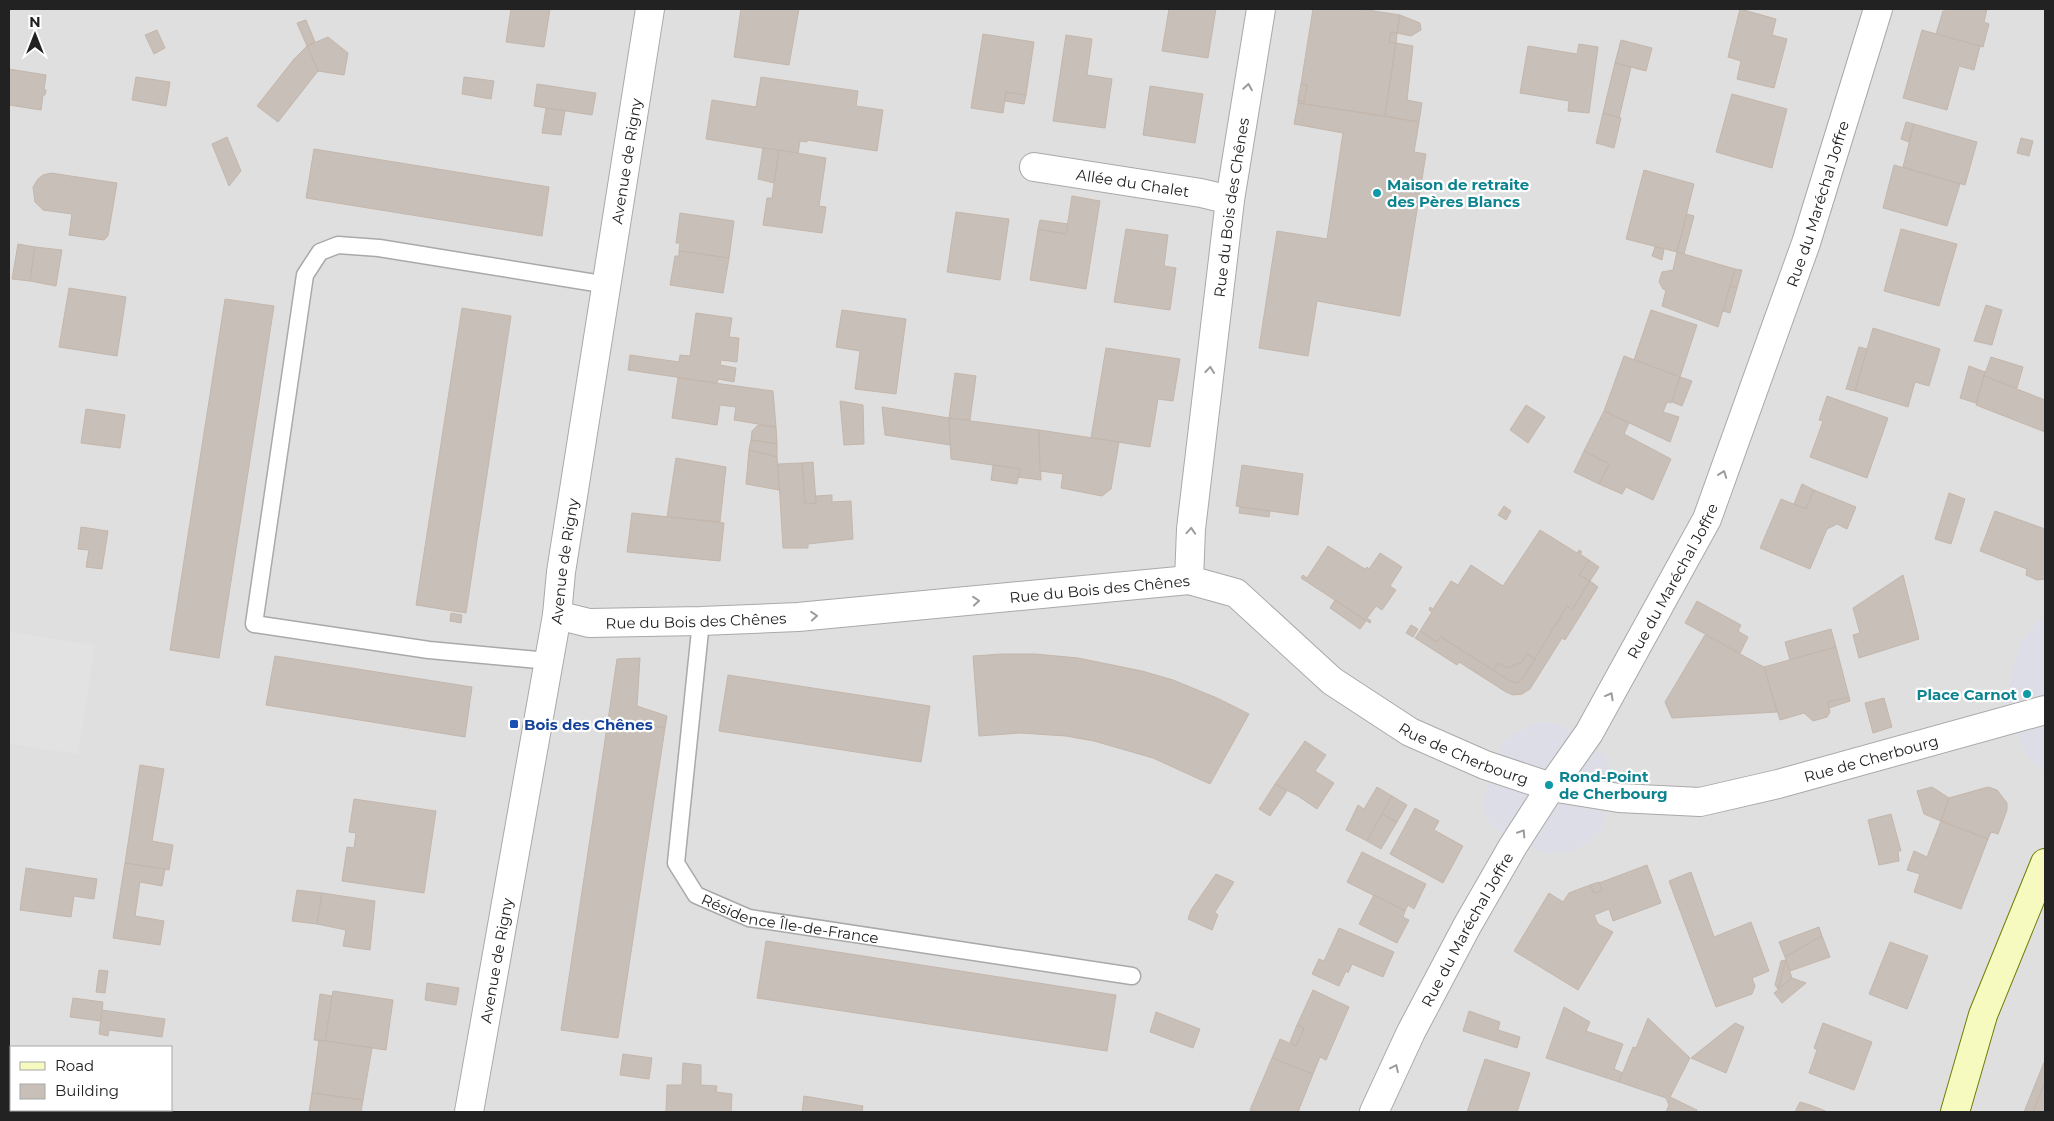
<svg xmlns="http://www.w3.org/2000/svg" width="2054" height="1121" font-family="Montserrat,sans-serif">
	<style>
		.residential { fill: #e0dfdf; fill-rule: evenodd }
		.parking { fill: #e2e2e2 }
		.plaza { fill: #dddde8 }
		.building { fill: #c7bfb8; stroke: #c4b6ab }
		.lines { fill: none; stroke-linecap: round; stroke-linejoin: round }
		.lane-casing { stroke: #a9a9a9; stroke-width: 19 }
		.street-casing { stroke: #a9a9a9; stroke-width: 30 }
		.secondary-casing { stroke: #707d05; stroke-width: 30 }
		.lane { stroke: #fff; stroke-width: 16 }
		.street { stroke: #fff; stroke-width: 28 }
		.secondary { stroke: #f7fabf; stroke-width: 28 }
		.oneway { stroke: #9c9c9c }
		.culture-dot { fill: #0f9aa8; stroke: #fff; stroke-width: 2 }
		.transit-dot { fill: #1a4fb4; stroke: #fff; stroke-width: 2 }
		.labels { text-anchor: middle; dominant-baseline: central; stroke-width: 4.5; stroke-linejoin: round; paint-order: stroke }
		.street-label { font-size: 15px; fill: #222; stroke: #fff }
		.culture-label { font-size: 15px; font-weight: bold; fill: #0d838f; stroke: #fff; text-anchor: start }
		.transit-label { font-size: 15px; font-weight: bold; fill: #164399; stroke: #fff; text-anchor: start }
	</style>
	<rect width="100%" height="100%" fill="#f2efe9"/>
	<path class="residential" d="M9 9H2045V1112H9ZM11 1047H171V1110H11Z"/>
	<path class="parking" d="M9 632 95 645 78 754 9 744Z"/>
	<g class="plaza">
		<path d="M2045 615V772L2037 767 2023 751 2009 699V689L2014 664 2021 644 2035 624Z"/>
		<path d="M1544 722 1558 723 1606 756 1612 771 1602 829 1580 848 1563 853H1544L1491 826 1486 816 1483 800 1504 740 1527 727Z"/>
	</g>
	<g class="building">
		<path d="M511 9H550L544 47 506 42Z"/>
		<path d="M741 9H799L789 65 734 57Z"/>
		<path d="M1169 9H1216L1208 58 1162 51Z"/>
		<path d="M1313 9H1361L1400 15 1397 33 1391 32 1389 42 1396 43 1385 116 1298 103V100L1304 102 1307 85 1301 84Z"/>
		<path d="M1740 9 1776 19 1772 35 1787 39 1774 88 1737 79 1741 61 1728 57Z"/>
		<path d="M1947 9H1987L1984 22 1989 24 1983 47 1936 34 1943 11H1946Z"/>
		<path d="M1400 15 1420 23 1421 30 1411 36 1397 33Z"/>
		<path d="M306 20 315 42 307 46 297 23Z"/>
		<path d="M157 30 165 48 154 54 145 35Z"/>
		<path d="M1922 30 1980 46 1974 70 1959 66 1947 110 1903 98Z"/>
		<path d="M1391 32 1397 33 1396 43 1389 42Z"/>
		<path d="M983 34 1034 42 1026 95 1006 92 1003 113 971 108Z"/>
		<path d="M1066 35 1092 39 1087 75 1112 79 1105 128 1053 121Z"/>
		<path d="M328 37 348 53 344 75 318 71 307 46Z"/>
		<path d="M1621 40 1652 48 1646 71 1615 63Z"/>
		<path d="M1396 43 1413 46 1407 100 1422 103 1419 122 1385 116Z"/>
		<path d="M1579 44 1598 47 1589 113 1568 111 1569 101 1520 93 1528 46 1577 54Z"/>
		<path d="M307 46 318 71 278 122 257 106 294 59Z"/>
		<path d="M1615 63 1631 67 1619 118 1603 113Z"/>
		<path d="M9 69 46 75 44 90H46L45 95H43L41 110 9 105Z"/>
		<path d="M136 77 170 82 166 106 132 100Z"/>
		<path d="M464 77 494 81 491 99 462 94Z"/>
		<path d="M761 77 858 91 856 106 883 110 877 151 807 140V142L800 141 798 154 706 139 712 100 756 107Z"/>
		<path d="M537 84 596 93 592 115 534 106Z"/>
		<path d="M1301 84 1307 85 1304 102 1298 100Z"/>
		<path d="M1150 86 1203 94 1195 143 1143 135Z"/>
		<path d="M1006 92 1026 95 1024 104 1005 101Z"/>
		<path d="M1732 94 1787 109 1772 168 1716 152Z"/>
		<path d="M1298 103 1419 122 1414 152 1426 154 1400 316 1317 301 1308 356 1259 348 1277 231 1327 239 1343 133 1294 124Z"/>
		<path d="M546 108 565 111 561 135 542 133Z"/>
		<path d="M1603 113 1621 118 1614 148 1596 143Z"/>
		<path d="M1906 122 1914 124 1909 142 1901 139Z"/>
		<path d="M1914 124 1977 142 1965 185 1903 167Z"/>
		<path d="M227 137 241 171 229 186 212 144Z"/>
		<path d="M2021 138 2033 141 2029 156 2017 153Z"/>
		<path d="M763 148 779 150 774 183 758 179Z"/>
		<path d="M314 149 549 187 542 236 306 198Z"/>
		<path d="M779 150 826 158 819 206 826 207 822 233 763 225 767 198H772Z"/>
		<path d="M1894 165 1960 184 1947 226 1883 208Z"/>
		<path d="M1644 170 1694 184 1677 252 1626 239Z"/>
		<path d="M51 173 117 183 108 236 104 240 69 235 72 214 43 210 35 202 33 187 38 179 43 175Z"/>
		<path d="M1072 196 1100 201 1086 289 1030 280 1038 229 1066 234Z"/>
		<path d="M956 212 1009 219 1000 280 947 272Z"/>
		<path d="M680 213 734 221 729 258 679 251 680 243H676Z"/>
		<path d="M1687 214 1694 216 1684 254 1677 252Z"/>
		<path d="M1040 220 1068 224 1066 234 1038 229Z"/>
		<path d="M1126 229 1168 235 1164 266 1176 268 1170 310 1114 302Z"/>
		<path d="M1901 229 1957 244 1939 306 1884 291Z"/>
		<path d="M18 244 35 247 30 281 12 279Z"/>
		<path d="M35 247 62 250 56 286 30 281Z"/>
		<path d="M1655 247 1664 249 1662 260 1652 256Z"/>
		<path d="M679 251 729 258 723 293 670 285 675 256H679Z"/>
		<path d="M1677 252 1735 269 1718 327 1662 306 1666 290 1663 289 1659 282 1662 272 1673 270Z"/>
		<path d="M1735 269 1742 270 1737 288 1730 286Z"/>
		<path d="M1730 286 1737 288 1730 313 1723 311Z"/>
		<path d="M69 288 126 297 117 356 59 347Z"/>
		<path d="M225 299 274 306 219 658 170 650Z"/>
		<path d="M1986 305 2002 310 1992 345 1974 341Z"/>
		<path d="M462 308 511 316 466 613 416 605Z"/>
		<path d="M842 310 906 319 896 394 855 389 860 351 836 347Z"/>
		<path d="M1651 310 1697 325 1680 377 1634 360Z"/>
		<path d="M696 313 732 318 729 337 739 338 737 362 721 360 720 365 736 368 734 382 718 379 717 383 628 370 630 355 679 362 680 355 690 356Z"/>
		<path d="M1873 328 1940 349 1929 386 1915 382 1908 407 1855 391Z"/>
		<path d="M1859 347 1867 349 1855 391 1846 389Z"/>
		<path d="M1106 348 1180 359 1173 401 1158 399 1150 447 1091 438Z"/>
		<path d="M1624 356 1680 377 1671 403 1667 402 1663 412 1679 417 1670 442 1604 411Z"/>
		<path d="M1991 357 2023 367 2017 388 1984 376Z"/>
		<path d="M1969 366 1985 372 1976 403 1960 398Z"/>
		<path d="M955 373 976 376 970 420 949 418Z"/>
		<path d="M1984 376 2045 400V432L1976 405Z"/>
		<path d="M1680 377 1692 381 1682 406 1672 402Z"/>
		<path d="M678 378 773 391 776 427 734 420 736 407 720 405 717 425 672 418Z"/>
		<path d="M1827 396 1888 418 1867 478 1810 457 1823 421 1819 420Z"/>
		<path d="M840 401 863 405 864 444 844 445Z"/>
		<path d="M1526 405 1545 417 1528 443 1510 430Z"/>
		<path d="M882 407 949 418 950 445 885 435Z"/>
		<path d="M86 409 125 415 120 448 81 443Z"/>
		<path d="M1604 411 1629 423 1624 434 1671 459 1653 500 1626 487 1622 494 1599 484 1609 464 1584 451Z"/>
		<path d="M949 418 1039 430 1041 480 1018 477 1020 469 951 459Z"/>
		<path d="M758 425 776 427 777 444 751 440 752 431Z"/>
		<path d="M1039 430 1119 442 1111 489 1102 496 1061 488 1063 474 1040 471Z"/>
		<path d="M751 440 777 444V457L749 450Z"/>
		<path d="M749 450 777 457 779 490 746 484Z"/>
		<path d="M1584 451 1609 464 1599 484 1574 472Z"/>
		<path d="M676 458 726 467 720 522 667 517Z"/>
		<path d="M813 462 816 503 805 504 802 463Z"/>
		<path d="M802 463 805 504 816 503V496L832 495V502L851 501 853 539 808 544V548H783L778 464Z"/>
		<path d="M993 465 1020 469 1017 484 991 480Z"/>
		<path d="M1242 465 1303 474 1298 515 1236 506Z"/>
		<path d="M1802 484 1814 490 1806 509 1794 504Z"/>
		<path d="M1814 490 1856 507 1847 529 1837 524 1827 529 1810 569 1760 548 1781 499 1806 509Z"/>
		<path d="M1949 493 1965 499 1951 544 1935 539Z"/>
		<path d="M1504 506 1511 511 1506 520 1498 515Z"/>
		<path d="M1240 507 1270 511 1269 517 1239 513Z"/>
		<path d="M1995 511 2045 529V579L2037 580 2026 575 2027 569 1980 551Z"/>
		<path d="M632 513 724 523 720 561 627 552Z"/>
		<path d="M81 527 108 531 102 569 86 567 89 550 78 549Z"/>
		<path d="M1540 530 1577 553 1579 550 1582 552 1580 554 1589 560 1579 575 1590 581 1572 610 1567 606 1535 659 1527 654 1522 662 1507 668 1498 663 1493 670 1441 637 1437 642 1420 631 1432 612 1429 610 1430 607 1433 609 1451 581 1458 585 1471 565 1503 586Z"/>
		<path d="M1328 546 1365 569 1367 567 1369 569 1380 553 1402 567 1390 586 1396 590 1382 610 1376 606 1367 618 1371 621 1370 623 1301 578 1303 575 1307 578Z"/>
		<path d="M1589 560 1599 567 1590 581 1579 575Z"/>
		<path d="M1903 575 1919 639 1859 658 1853 635 1860 633 1853 608Z"/>
		<path d="M1590 581 1598 587 1565 640 1562 638 1530 689 1522 694 1513 695 1506 692 1459 662 1457 665 1415 638 1420 631 1437 642 1441 637 1510 681 1516 683 1520 681 1525 675 1567 606 1572 610Z"/>
		<path d="M1335 600 1366 621 1360 629 1330 608Z"/>
		<path d="M1697 601 1741 625 1738 631 1748 637 1740 653 1685 623Z"/>
		<path d="M451 613 462 615 461 623 450 621Z"/>
		<path d="M1411 625 1418 629 1413 637 1406 633Z"/>
		<path d="M1831 629 1836 647 1790 660 1785 642Z"/>
		<path d="M1705 635 1764 667 1777 712 1672 718 1665 702Z"/>
		<path d="M1836 647 1849 697 1828 702 1830 712 1827 717 1813 721 1804 713 1780 720 1764 667Z"/>
		<path d="M1002 654H1035L1078 658 1142 671 1173 680 1217 698 1249 714 1210 784 1153 758 1094 741 1066 736 1020 733 979 736 973 656Z"/>
		<path d="M1527 654 1535 659 1520 681 1516 683 1510 681 1493 670 1498 663 1507 668 1522 662Z"/>
		<path d="M275 656 472 687 465 737 266 705Z"/>
		<path d="M640 658 637 706 667 716 665 728 626 722 624 729 607 727 617 659Z"/>
		<path d="M728 675 930 706 921 762 719 731Z"/>
		<path d="M1849 697 1850 701 1829 708 1828 702Z"/>
		<path d="M1884 698 1892 727 1873 733 1865 703Z"/>
		<path d="M626 722 665 728 618 1038 561 1030 607 727 624 729Z"/>
		<path d="M1305 741 1326 755 1315 771 1334 783 1317 809 1298 796 1275 784Z"/>
		<path d="M140 765 164 769 152 841 173 845 169 870 125 863Z"/>
		<path d="M1275 784 1287 791 1270 816 1259 809Z"/>
		<path d="M1377 787 1392 796 1367 841 1346 830 1358 805 1364 809Z"/>
		<path d="M1932 787 1949 798 1941 821 1924 814 1917 791Z"/>
		<path d="M1988 787 1997 790 2007 803V810L1998 834 1991 832 1988 839 1941 821 1949 798Z"/>
		<path d="M1392 796 1407 805 1397 822 1382 814Z"/>
		<path d="M354 799 436 811 424 893 342 881 347 847 354 848 356 833 349 832Z"/>
		<path d="M1415 808 1439 821 1434 830 1463 846 1443 883 1390 854Z"/>
		<path d="M1382 814 1397 822 1381 849 1367 841Z"/>
		<path d="M1891 814 1901 851H1898L1899 861 1879 865 1868 820Z"/>
		<path d="M1941 821 1988 839 1961 909 1914 892 1920 874 1907 870 1914 851 1927 857Z"/>
		<path d="M1362 852 1426 884 1414 909 1408 905 1405 911 1347 882Z"/>
		<path d="M125 863 165 869 162 886 140 882 135 916 164 921 160 945 113 938Z"/>
		<path d="M1647 865 1661 903 1613 921 1609 909 1594 915 1598 924 1613 932 1578 990 1514 951 1549 893 1563 902 1569 893 1590 885 1594 893 1602 891 1599 883Z"/>
		<path d="M26 868 97 879 94 899 74 896 71 917 20 910Z"/>
		<path d="M1691 872 1714 937 1751 922 1769 971 1752 978 1755 986 1752 994 1716 1007 1669 881Z"/>
		<path d="M1216 874 1234 882 1215 912 1218 915 1212 930 1188 919 1191 910Z"/>
		<path d="M1599 882 1602 891 1594 893 1590 885Z"/>
		<path d="M297 890 322 893 317 924 292 921Z"/>
		<path d="M322 893 375 901 370 950 343 946 346 930 317 924Z"/>
		<path d="M1374 895 1405 911 1403 917 1409 920 1397 943 1359 924Z"/>
		<path d="M1819 927 1822 936 1785 957 1779 942Z"/>
		<path d="M1339 928 1394 952 1383 977 1352 964 1348 973 1346 971 1339 986 1312 974 1319 959 1324 961Z"/>
		<path d="M1822 936 1830 957 1790 971 1785 957Z"/>
		<path d="M766 941 1116 995 1107 1051 757 998Z"/>
		<path d="M1890 942 1928 956 1907 1009 1869 994Z"/>
		<path d="M1786 960 1778 989 1775 985 1781 961Z"/>
		<path d="M1786 960 1792 978 1778 989Z"/>
		<path d="M99 970 108 971 105 993 96 992Z"/>
		<path d="M1792 978 1806 983 1782 1003 1774 993Z"/>
		<path d="M427 983 459 988 456 1005 425 1000Z"/>
		<path d="M1313 990 1349 1007 1326 1060 1320 1057 1313 1074 1272 1058 1280 1039 1296 1046 1304 1028 1297 1025Z"/>
		<path d="M333 991 393 1000 386 1050 325 1041Z"/>
		<path d="M320 994 332 996 325 1041 314 1040Z"/>
		<path d="M73 998 103 1002 101 1021 70 1017Z"/>
		<path d="M1564 1007 1590 1022 1586 1031 1623 1044 1614 1069 1623 1073 1619 1082 1546 1058Z"/>
		<path d="M102 1010 165 1019 162 1037 109 1030 108 1036 99 1034Z"/>
		<path d="M1469 1011 1500 1022 1498 1030 1520 1037 1517 1048 1463 1031Z"/>
		<path d="M1156 1012 1200 1029 1193 1048 1150 1032Z"/>
		<path d="M1648 1018 1690 1058 1670 1097 1697 1110 1696 1112H1666L1669 1105 1666 1098 1619 1082 1633 1047 1636 1048Z"/>
		<path d="M1735 1023 1744 1027 1726 1073 1691 1058Z"/>
		<path d="M1823 1023 1872 1042 1854 1090 1809 1073 1817 1050 1814 1048Z"/>
		<path d="M1297 1025 1304 1028 1296 1046 1290 1042Z"/>
		<path d="M319 1040 372 1048 363 1100 312 1093Z"/>
		<path d="M623 1054 652 1058 649 1079 620 1075Z"/>
		<path d="M1272 1058 1313 1074 1298 1112H1255L1250 1110Z"/>
		<path d="M1485 1059 1530 1073 1517 1112H1467Z"/>
		<path d="M2045 1060V1082L2033 1112H2024Z"/>
		<path d="M683 1063 701 1065V1085L717 1086 716 1092 732 1094 731 1112H666L667 1085H682Z"/>
		<path d="M2045 1082V1112H2033Z"/>
		<path d="M312 1093 363 1100 361 1112H309Z"/>
		<path d="M804 1096 863 1106 862 1112H802Z"/>
		<path d="M1800 1102 1810 1105 1828 1112H1795Z"/>
	</g>
	<g class="lines">
		<g class="lane-casing">
			<g id="lane">
				<path id="s1" d="M701 621 676 863 696 895 749 918 1132 976"/>
				<path d="M549 661 429 650 254 624 305 275 320 252 338 245 379 248 608 285"/>
			</g>
		</g>
		<g class="street-casing">
			<g id="street">
				<path id="s2" d="M1034 167 1201 193 1230 200"/>
				<path id="s3" d="M1189 580 1191 529 1230 200 1261 9"/>
				<path id="s4" d="M557 615 589 623 701 621 798 617 1189 580 1236 593 1332 681 1410 732 1485 765 1551 787 1619 798 1700 802 1778 784 2045 710"/>
				<path id="s5" d="M469 1112 557 615 561 572 650 9"/>
				<path id="s6" d="M1374 1112 1411 1032 1467 926 1513 846 1551 787 1589 733 1707 519 1806 243 1878 9"/>
			</g>
		</g>
		<g class="secondary-casing">
			<path id="secondary" d="M1955 1112 1983 1015 2045 863"/>
		</g>
		<use href="#lane" class="lane"/>
		<use href="#street" class="street"/>
		<use href="#secondary" class="secondary"/>
	</g>
	<defs><path id="oneway-chevron" d="M-2-3.5L2.5 0L-2 3.5" fill="none" stroke-width="1.6" stroke-linecap="round" stroke-linejoin="round" transform="scale(1.25)"/></defs>
	<g class="oneway">
		<use href="#oneway-chevron" transform="translate(1248 87) rotate(-81)"/>
		<use href="#oneway-chevron" transform="translate(1210 370) rotate(-83)"/>
		<use href="#oneway-chevron" transform="translate(1723 474) rotate(-70)"/>
		<use href="#oneway-chevron" transform="translate(1191 531) rotate(-86)"/>
		<use href="#oneway-chevron" transform="translate(976 601) rotate(-5)"/>
		<use href="#oneway-chevron" transform="translate(814 616) rotate(-5)"/>
		<use href="#oneway-chevron" transform="translate(1610 696) rotate(-61)"/>
		<use href="#oneway-chevron" transform="translate(1522 833) rotate(-57)"/>
		<use href="#oneway-chevron" transform="translate(1395 1068) rotate(-65)"/>
	</g>
	<g class="culture-dot">
		<circle cx="1377" cy="193" r="5"/>
		<circle cx="2027" cy="694" r="5"/>
		<circle cx="1549" cy="785" r="5"/>
	</g>
	<rect class="transit-dot" x="509" y="719" width="10" height="10" rx="2.5"/>
	<g class="labels">
		<g class="street-label">
			<text stroke="none"><textPath href="#s5" startOffset="964">Avenue de Rigny</textPath></text>
			<text stroke="none"><textPath href="#s2" startOffset="100">Allée du Chalet</textPath></text>
			<text stroke="none"><textPath href="#s6" startOffset="1015">Rue du Maréchal Joffre</textPath></text>
			<text stroke="none"><textPath href="#s3" startOffset="375">Rue du Bois des Chênes</textPath></text>
			<text stroke="none"><textPath href="#s5" startOffset="559">Avenue de Rigny</textPath></text>
			<text stroke="none"><textPath href="#s6" startOffset="610">Rue du Maréchal Joffre</textPath></text>
			<text stroke="none"><textPath href="#s4" startOffset="545">Rue du Bois des Chênes</textPath></text>
			<text stroke="none"><textPath href="#s4" startOffset="140">Rue du Bois des Chênes</textPath></text>
			<text stroke="none"><textPath href="#s4" startOffset="965">Rue de Cherbourg</textPath></text>
			<text stroke="none"><textPath href="#s4" startOffset="1385">Rue de Cherbourg</textPath></text>
			<text stroke="none"><textPath href="#s1" startOffset="379">Résidence Île-de-France</textPath></text>
			<text stroke="none"><textPath href="#s6" startOffset="205">Rue du Maréchal Joffre</textPath></text>
			<text stroke="none"><textPath href="#s5" startOffset="154">Avenue de Rigny</textPath></text>
		</g>
		<g class="culture-label">
			<text x="1387" y="184">Maison de retraite<tspan x="1387" dy="17">des Pères Blancs</tspan></text>
			<text x="2017" y="694" text-anchor="end">Place Carnot</text>
			<text x="1559" y="776">Rond-Point<tspan x="1559" dy="17">de Cherbourg</tspan></text>
		</g>
		<g class="transit-label">
			<text x="524" y="724">Bois des Chênes</text>
		</g>
	</g>
	<rect width="2054" height="1121" fill="none" stroke="#222222" stroke-width="20"/>
	<rect x="10" y="1046" width="162" height="65" fill="#ffffff" stroke="#a7a7a7"/>
	<rect x="20" y="1062" width="25" height="8" fill="#f7fabf" stroke="#a7a7a7"/>
	<text x="55" y="1071" font-size="15" fill="#222222">Road</text>
	<rect x="20" y="1084" width="25" height="15" fill="#c7bfb8" stroke="#a7a7a7"/>
	<text x="55" y="1096" font-size="15" fill="#222222">Building</text>
	<g transform="translate(35 35)" stroke="#ffffff" stroke-width="4" paint-order="stroke">
	<path d="M0-4L9 19L0 12L-9 19Z" fill="#222222"/>
	<text y="-8" font-size="14" font-weight="bold" text-anchor="middle" fill="#222222">N</text>
	</g>
</svg>
